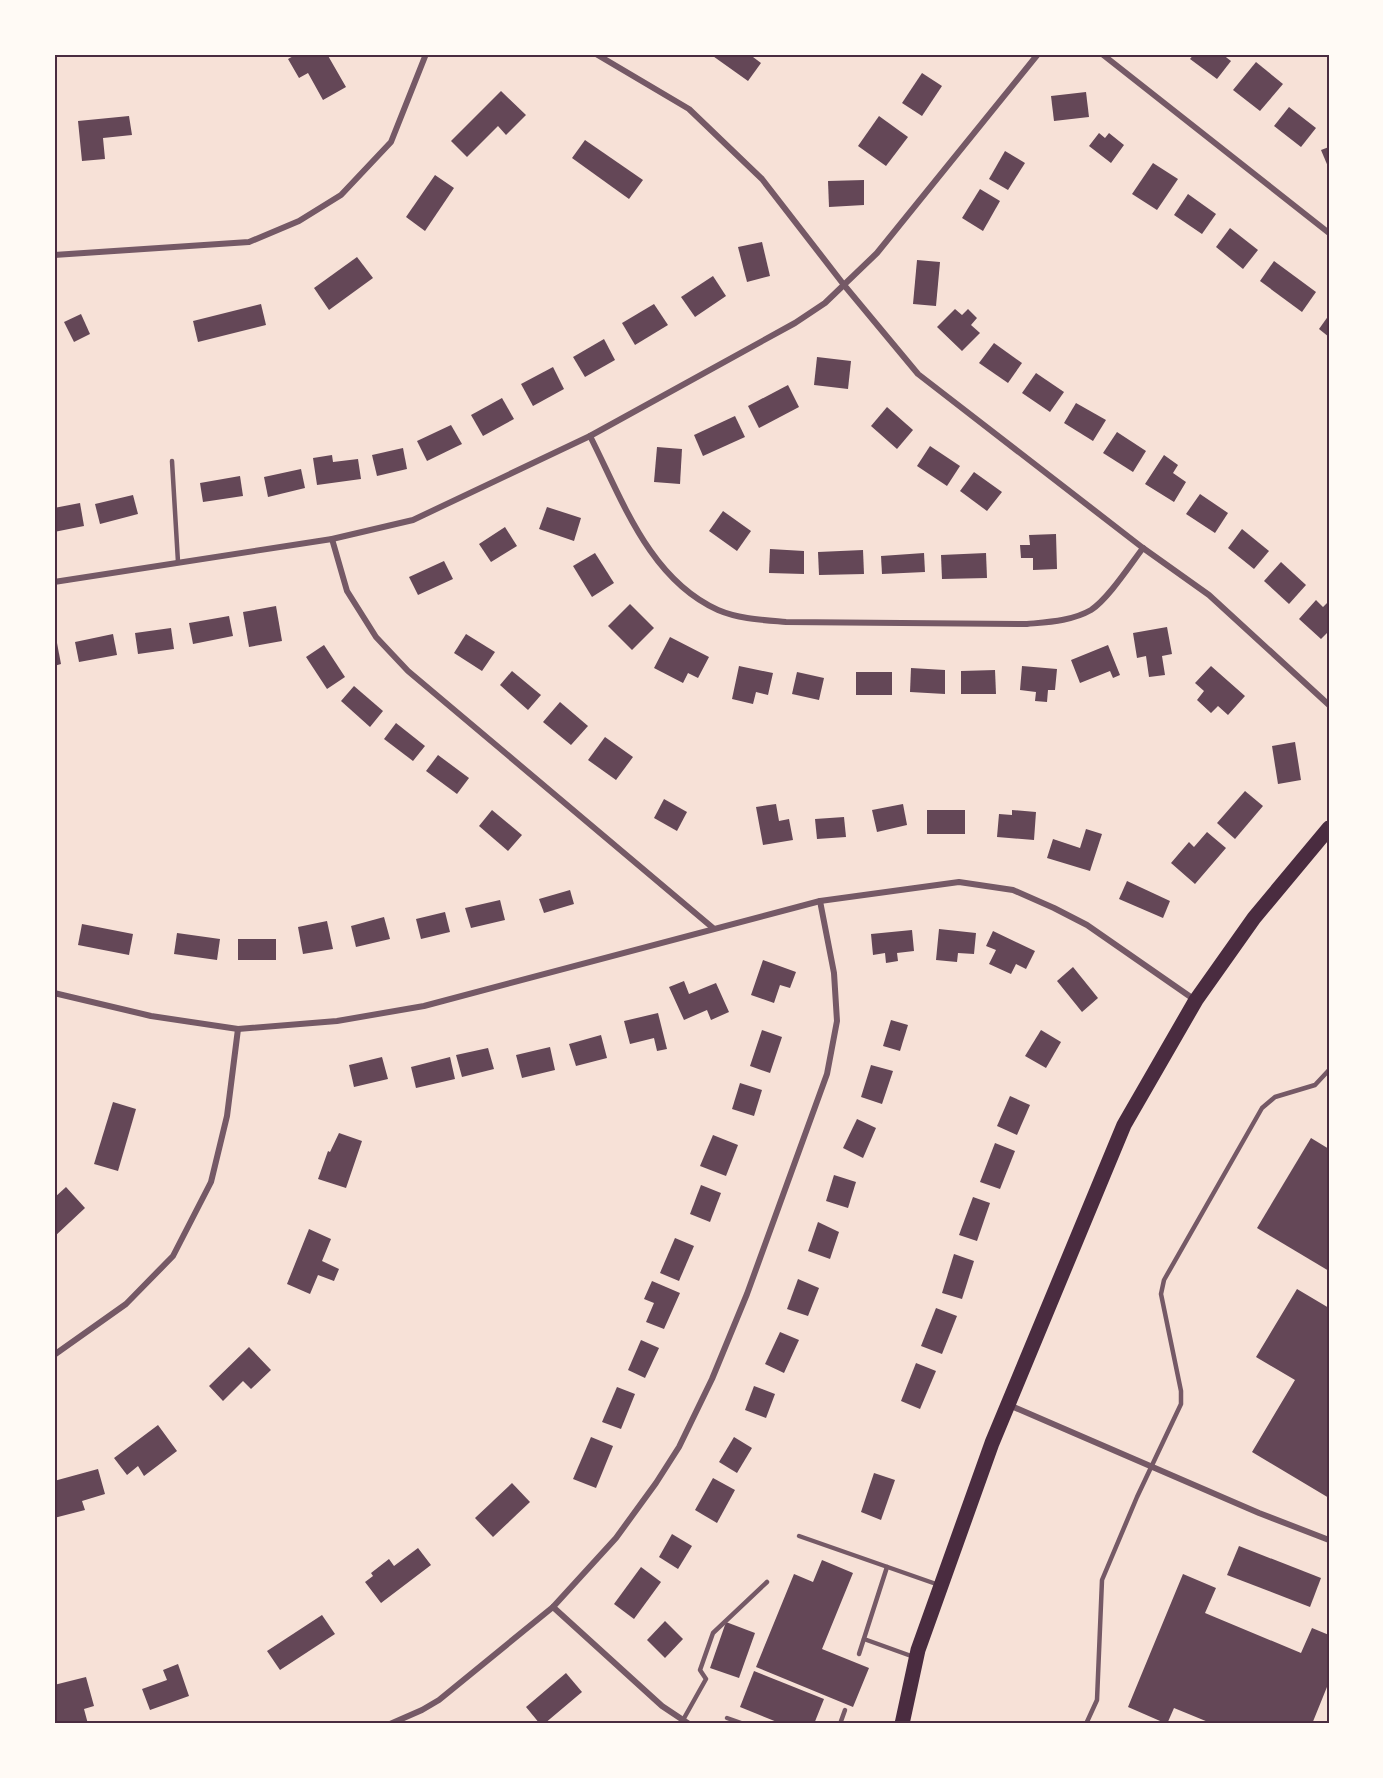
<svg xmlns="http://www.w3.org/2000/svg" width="1383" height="1778" font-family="'Nunito Sans',sans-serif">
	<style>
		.building { fill: #644757 }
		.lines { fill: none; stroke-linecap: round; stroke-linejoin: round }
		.service { stroke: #755966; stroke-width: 4.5 }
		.minor { stroke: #755966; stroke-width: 6 }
		.primary { stroke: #4a2c40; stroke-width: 15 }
		.neatline { fill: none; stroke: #4a2c40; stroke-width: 2 }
	</style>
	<rect width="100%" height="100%" fill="#f7e1d7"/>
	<g class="building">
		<path d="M297 54H327L346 87 323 100 308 73 299 78 288 59Z"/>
		<path d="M710 54H749L761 63 748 81Z"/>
		<path d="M1194 54H1222L1231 61 1217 79 1190 59Z"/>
		<path d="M1256 62 1283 84 1260 111 1233 90Z"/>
		<path d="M922 73 942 86 922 116 902 103Z"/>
		<path d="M501 91 526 115 506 135 498 126 467 157 451 141Z"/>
		<path d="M1086 92 1089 117 1054 121 1051 96Z"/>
		<path d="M1289 107 1316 128 1301 147 1274 126Z"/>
		<path d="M129 116 132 135 103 138 105 159 82 161 78 121Z"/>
		<path d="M879 116 908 137 886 166 858 146Z"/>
		<path d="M1099 133 1105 138 1109 133 1124 145 1111 163 1089 146Z"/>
		<path d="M585 140 643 180 629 199 572 158Z"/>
		<path d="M1329 147V169L1321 150Z"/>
		<path d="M1005 151 1025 163 1008 190 989 179Z"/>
		<path d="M1153 163 1178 179 1157 210 1132 194Z"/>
		<path d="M435 175 454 188 425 231 406 217Z"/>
		<path d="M864 180V205L829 207 828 181Z"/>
		<path d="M980 189 1000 201 983 231 962 218Z"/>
		<path d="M1188 194 1216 214 1202 234 1174 215Z"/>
		<path d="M1230 228 1258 250 1243 269 1216 247Z"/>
		<path d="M762 242 770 276 747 282 738 247Z"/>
		<path d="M357 257 373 278 329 310 314 288Z"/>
		<path d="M917 260 940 262 936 306 913 304Z"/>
		<path d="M1274 261 1316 292 1302 312 1260 281Z"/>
		<path d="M713 276 726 296 695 317 681 297Z"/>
		<path d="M261 304 266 325 198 342 193 321Z"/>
		<path d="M654 304 668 325 635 345 622 323Z"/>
		<path d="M955 309 962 315 968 309 977 318 971 325 980 333 962 351 937 327Z"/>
		<path d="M81 314 90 334 74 342 64 322Z"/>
		<path d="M1329 315V337L1319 329Z"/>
		<path d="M604 339 615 360 585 377 573 357Z"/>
		<path d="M994 343 1022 363 1008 383 979 363Z"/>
		<path d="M817 357 851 361 848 389 814 385Z"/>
		<path d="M553 367 564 389 533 406 521 384Z"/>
		<path d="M1036 373 1064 392 1050 412 1022 393Z"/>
		<path d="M788 385 799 407 759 428 748 406Z"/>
		<path d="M502 398 514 419 483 436 471 415Z"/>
		<path d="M1076 403 1106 420 1093 441 1064 423Z"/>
		<path d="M887 407 913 430 897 449 871 426Z"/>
		<path d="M735 416 745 437 703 456 694 435Z"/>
		<path d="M451 425 462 444 427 461 417 441Z"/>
		<path d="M1117 432 1146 451 1133 472 1103 453Z"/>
		<path d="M930 446 960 466 947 486 917 466Z"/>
		<path d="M657 447 682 449 680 484 654 482Z"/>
		<path d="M403 448 407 469 377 476 372 455Z"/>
		<path d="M332 455 333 462 358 459 361 479 317 485 313 458Z"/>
		<path d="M1164 455 1178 465 1173 473 1186 482 1174 502 1145 484Z"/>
		<path d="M301 469 305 488 268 497 264 477Z"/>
		<path d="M974 472 1002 492 987 511 960 491Z"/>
		<path d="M240 476 243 496 203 502 200 483Z"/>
		<path d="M1200 494 1228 513 1215 533 1186 514Z"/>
		<path d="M133 495 138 514 100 524 95 504Z"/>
		<path d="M80 503 84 526 54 532V508Z"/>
		<path d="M547 507 581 518 574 541 539 529Z"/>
		<path d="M723 511 751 531 737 551 709 531Z"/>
		<path d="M505 527 517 546 491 562 479 544Z"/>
		<path d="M1242 529 1269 551 1254 569 1228 548Z"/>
		<path d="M1056 534 1057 569 1033 570V558H1021L1020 545H1030L1029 535Z"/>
		<path d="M770 549 804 551V574L769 573Z"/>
		<path d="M863 550 864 574 819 575 818 552Z"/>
		<path d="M595 553 614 583 592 597 573 566Z"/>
		<path d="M924 553 925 572 882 574 881 556Z"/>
		<path d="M986 553 987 578 942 579 941 555Z"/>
		<path d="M444 561 453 579 418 595 409 577Z"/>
		<path d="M1281 562 1306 585 1289 604 1264 581Z"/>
		<path d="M1316 600 1323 607 1328 602 1329 603V631L1321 639 1299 619Z"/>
		<path d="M630 604 654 628 632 650 608 626Z"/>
		<path d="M276 606 282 641 249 647 243 612Z"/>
		<path d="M229 616 233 636 193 644 189 623Z"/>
		<path d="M1167 627 1172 654 1162 656 1165 675 1149 677 1146 656 1137 658 1133 633Z"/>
		<path d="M171 628 174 649 138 654 135 633Z"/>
		<path d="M113 634 117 655 79 662 75 642Z"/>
		<path d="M466 634 495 652 482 671 454 653Z"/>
		<path d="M670 637 709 657 698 678 688 673 683 683 654 668Z"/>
		<path d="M54 643H57L61 664 54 666Z"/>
		<path d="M324 645 345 677 327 689 306 657Z"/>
		<path d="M1108 645 1120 675 1113 678 1110 671 1080 683 1071 660Z"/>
		<path d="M739 666 773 673 768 695 756 692 753 704 732 699Z"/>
		<path d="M1022 666 1057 669 1055 690H1048L1047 702 1035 701 1036 692 1020 690Z"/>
		<path d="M1211 666 1245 696 1228 715 1218 706 1211 713 1197 700 1204 691 1195 683Z"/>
		<path d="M911 668 945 670V694L910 692Z"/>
		<path d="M995 670 996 694H961V671Z"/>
		<path d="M512 671 541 695 528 710 500 685Z"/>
		<path d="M797 672 824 678 819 700 792 694Z"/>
		<rect x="856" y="672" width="36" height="23"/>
		<path d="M354 686 383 711 370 727 341 701Z"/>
		<path d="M560 702 588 726 571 745 543 722Z"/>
		<path d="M396 723 425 746 413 761 384 739Z"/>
		<path d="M605 737 633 757 616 780 588 760Z"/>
		<path d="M1295 742 1301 780 1278 784 1272 746Z"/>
		<path d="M438 755 469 778 457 794 426 771Z"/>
		<path d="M1245 791 1263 806 1235 839 1217 823Z"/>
		<path d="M664 799 687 812 677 831 654 818Z"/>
		<path d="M776 804 779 821 789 819 793 840 763 845 756 807Z"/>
		<path d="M903 804 907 825 877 832 872 810Z"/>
		<path d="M492 810 522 835 508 851 479 826Z"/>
		<rect x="927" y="810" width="38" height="24"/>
		<path d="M1012 810 1036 812 1034 840 997 837 999 814 1012 815Z"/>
		<path d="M844 817 846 837 817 839 815 819Z"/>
		<path d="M1086 829 1102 834 1090 871 1047 858 1053 839 1080 848Z"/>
		<path d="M1207 832 1226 848 1195 884 1171 863 1189 842 1194 847Z"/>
		<path d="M1127 881 1170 901 1163 918 1119 899Z"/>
		<path d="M570 890 574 904 544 913 539 899Z"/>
		<path d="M500 900 505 920 471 928 465 908Z"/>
		<path d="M445 912 450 932 421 939 416 919Z"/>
		<path d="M384 917 390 939 356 947 351 926Z"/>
		<path d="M327 921 333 949 303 954 298 927Z"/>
		<path d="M82 924 133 934 129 955 78 945Z"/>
		<path d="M939 929 976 933 974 954 958 953 957 962 936 960Z"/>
		<path d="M912 930 914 951 897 953 898 961 886 963 885 953 873 955 871 934Z"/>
		<path d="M993 931 1035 951 1026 969 1016 964 1011 974 989 964 996 950 986 946Z"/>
		<path d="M177 933 220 939 217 960 174 954Z"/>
		<rect x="238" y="939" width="38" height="21"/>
		<path d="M763 960 796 972 790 988 780 985 774 1003 751 995Z"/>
		<path d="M1073 967 1098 998 1082 1012 1057 981Z"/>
		<path d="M684 981 689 994 716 983 729 1012 711 1020 707 1010 684 1020 669 987Z"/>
		<path d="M658 1013 667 1049 657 1051 654 1038 630 1044 624 1021Z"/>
		<path d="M891 1020 908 1025 900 1051 883 1046Z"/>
		<path d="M762 1030 782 1037 770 1073 750 1066Z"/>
		<path d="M1041 1030 1061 1042 1046 1068 1025 1056Z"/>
		<path d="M601 1035 607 1058 576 1066 569 1044Z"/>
		<path d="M550 1047 555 1070 522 1078 516 1055Z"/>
		<path d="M488 1048 494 1069 462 1077 456 1055Z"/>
		<path d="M382 1057 388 1079 354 1087 349 1065Z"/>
		<path d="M450 1057 455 1079 416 1088 411 1067Z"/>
		<path d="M871 1065 893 1071 882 1104 861 1097Z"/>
		<path d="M740 1083 762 1090 754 1116 732 1109Z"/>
		<path d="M1010 1096 1030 1105 1017 1135 997 1126Z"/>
		<path d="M113 1102 136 1109 118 1171 94 1164Z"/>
		<path d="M857 1119 876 1128 863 1158 843 1148Z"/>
		<path d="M339 1133 362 1141 346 1188 318 1179 328 1151 330 1152Z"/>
		<path d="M713 1135 738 1145 726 1176 700 1166Z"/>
		<path d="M1311 1138 1329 1149V1271L1257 1228Z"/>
		<path d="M995 1143 1015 1151 1000 1189 980 1182Z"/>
		<path d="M834 1175 856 1182 848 1208 826 1201Z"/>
		<path d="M701 1185 721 1193 710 1222 690 1214Z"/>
		<path d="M66 1187 85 1208 54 1237V1198Z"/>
		<path d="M973 1197 990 1203 977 1241 959 1235Z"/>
		<path d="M818 1222 839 1232 830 1259 808 1251Z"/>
		<path d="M309 1229 331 1239 322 1261 339 1269 334 1281 318 1275 310 1294 287 1284Z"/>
		<path d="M675 1238 694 1246 679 1281 660 1273Z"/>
		<path d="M954 1254 974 1261 962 1299 942 1293Z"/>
		<path d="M798 1279 819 1288 808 1316 787 1309Z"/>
		<path d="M652 1281 680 1293 664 1329 646 1322 654 1303 644 1299Z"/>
		<path d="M1297 1289 1329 1308V1498L1252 1452 1295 1380 1256 1357Z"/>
		<path d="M936 1308 957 1316 942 1354 921 1346Z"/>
		<path d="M780 1332 799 1340 784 1373 765 1364Z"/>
		<path d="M641 1340 659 1348 645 1378 628 1370Z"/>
		<path d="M249 1347 271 1370 251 1389 243 1381 223 1401 209 1386Z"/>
		<path d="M916 1363 936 1371 920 1409 901 1401Z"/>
		<path d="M754 1386 775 1394 766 1418 745 1410Z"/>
		<path d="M617 1387 635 1394 621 1429 602 1422Z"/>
		<path d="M158 1425 177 1451 144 1476 138 1466 127 1475 114 1458Z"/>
		<path d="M591 1437 613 1446 596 1488 573 1479Z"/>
		<path d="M734 1437 752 1448 737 1473 719 1462Z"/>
		<path d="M98 1469 105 1494 82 1501 85 1510 54 1518V1481Z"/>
		<path d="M874 1473 895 1480 881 1520 861 1512Z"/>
		<path d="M713 1478 735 1490 717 1523 695 1510Z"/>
		<path d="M512 1483 530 1502 493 1537 475 1518Z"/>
		<path d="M672 1534 692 1546 678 1569 659 1557Z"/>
		<path d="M1239 1546 1321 1578 1310 1607 1227 1575Z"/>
		<path d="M418 1548 431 1565 381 1603 365 1582 373 1576 371 1573 389 1559 394 1566Z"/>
		<path d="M822 1560 853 1573 822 1649 869 1668 853 1707 756 1667 794 1574 813 1582Z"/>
		<path d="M641 1567 661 1582 634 1619 614 1604Z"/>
		<path d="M1183 1574 1216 1588 1205 1613 1301 1653 1312 1628 1329 1635V1682L1312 1724H1213L1174 1708 1167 1724 1128 1707Z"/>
		<path d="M322 1615 335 1634 280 1670 267 1651Z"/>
		<path d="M665 1621 683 1639 665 1658 647 1640Z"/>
		<path d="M726 1622 755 1633 739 1678 710 1668Z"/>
		<path d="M178 1664 189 1696 150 1710 142 1689 167 1680 163 1670Z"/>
		<path d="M754 1671 824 1699 814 1724H782L740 1707Z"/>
		<path d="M566 1673 582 1692 544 1724H540L526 1707Z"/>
		<path d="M86 1677 94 1706 84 1709 88 1724H54V1685Z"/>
	</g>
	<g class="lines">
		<g class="service">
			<path d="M172 461 178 562"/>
			<path d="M799 1536 939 1585"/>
			<path d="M864 1639 914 1657"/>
			<path d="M859 1654 887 1567"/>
			<path d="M727 1718 744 1724"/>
			<path d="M683 1720 706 1679 700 1670 713 1633 767 1582"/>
			<path d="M840 1724 845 1710"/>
			<path d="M1086 1724 1097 1700 1102 1580 1137 1497 1181 1404V1391L1161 1294 1164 1280 1262 1108 1275 1097 1315 1085 1329 1070"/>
		</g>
		<g class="minor">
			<path d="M596 54 689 109 762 179 844 285 918 374 1143 548 1209 595 1329 705"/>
			<path d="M1102 54 1329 233"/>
			<path d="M54 255 249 242 299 221 341 195 391 142 426 54"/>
			<path d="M590 436C622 499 649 579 718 610 739 619 763 620 786 622L1027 624C1048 622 1072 621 1091 610 1108 599 1130 565 1143 548"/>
			<path d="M332 539 347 591 376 637 408 671 713 928"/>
			<path d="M54 582 332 539 413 520 590 436 795 323 825 303 877 253 1038 54"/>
			<path d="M54 993 151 1016 238 1029 337 1021 424 1006 820 901 959 882 1013 890 1054 908 1087 925 1195 1000"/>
			<path d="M54 1355 126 1304 173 1256 211 1182 227 1116 238 1029"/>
			<path d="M1009 1405 1259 1513 1329 1540"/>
			<path d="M553 1607 662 1706 689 1724"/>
			<path d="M390 1724 422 1710 439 1700 553 1607 616 1538 656 1483 679 1447 712 1379 747 1294 827 1074 837 1021 834 973 820 901"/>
		</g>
		<path class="primary" d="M902 1724 918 1650 992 1443 1124 1125 1196 1000 1254 918 1329 828"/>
	</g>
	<rect width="1383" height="1778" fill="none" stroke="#fffaf5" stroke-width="111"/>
	<rect x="56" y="56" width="1272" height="1666" class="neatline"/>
</svg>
